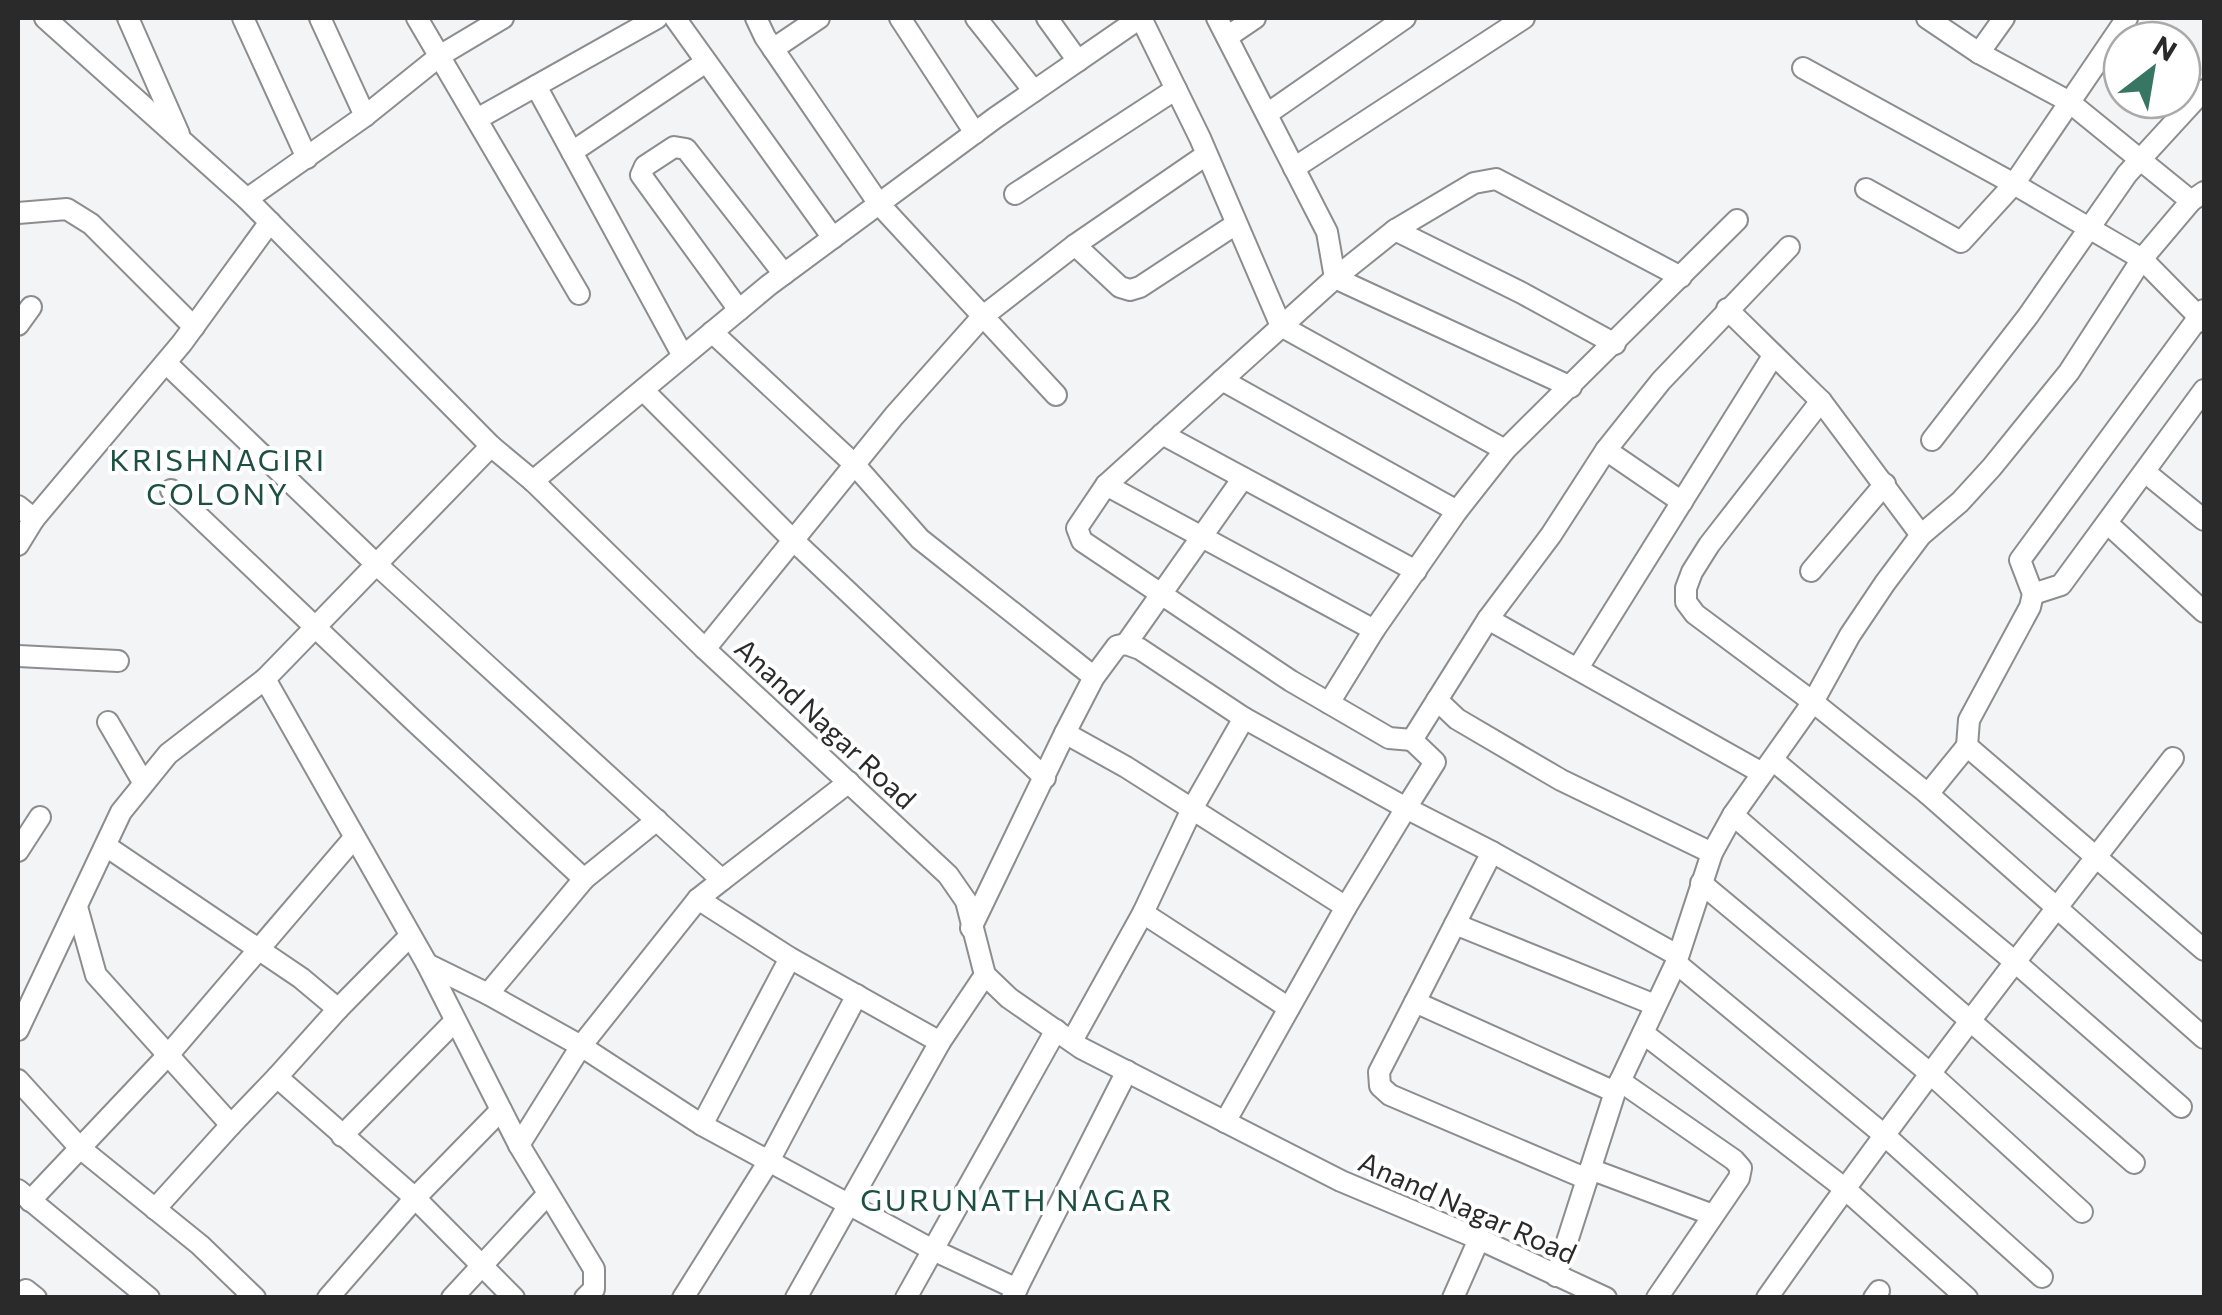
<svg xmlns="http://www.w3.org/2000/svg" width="2222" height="1315" font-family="Commissioner,sans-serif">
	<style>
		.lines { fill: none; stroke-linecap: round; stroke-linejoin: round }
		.minor-casing { stroke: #8c8d8e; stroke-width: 24 }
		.minor { stroke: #fff; stroke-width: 20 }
		.labels { text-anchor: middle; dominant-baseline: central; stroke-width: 8; stroke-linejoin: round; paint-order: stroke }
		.street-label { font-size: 28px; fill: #2a2a2a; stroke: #fff }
		.neighbourhood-label { font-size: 30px; letter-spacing: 2.5px; fill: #1d5041; stroke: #fff }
	</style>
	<rect width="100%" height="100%" fill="#f3f4f5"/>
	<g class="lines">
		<g class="minor-casing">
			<g id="minor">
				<path d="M45 18 247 199 491 446 533 481 705 649 948 875 966 901 985 975 1009 998 1081 1048 1341 1181 1479 1239 1606 1298"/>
				<path d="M128 18 179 134"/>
				<path d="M243 18 307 158"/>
				<path d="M320 18 365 116"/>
				<path d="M417 18 579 294"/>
				<path d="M675 18 833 238"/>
				<path d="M756 18 765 37 879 204 1056 395"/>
				<path d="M900 18 975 133"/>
				<path d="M976 18 1034 91"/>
				<path d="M1047 18 1078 61"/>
				<path d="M1141 18 1200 138 1281 326 1505 450"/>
				<path d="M1217 18 1327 232 1335 278 1106 485 1077 528 1082 541 1291 681 1389 738 1412 740"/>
				<path d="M1927 18 1979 53 2068 101 2191 201"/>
				<path d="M2127 18 2014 184 2142 259 2204 322"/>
				<path d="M1227 37 1255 18"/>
				<path d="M773 49 819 18"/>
				<path d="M1979 53 2004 18"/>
				<path d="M1803 68 2014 184 1961 242 1866 189"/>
				<path d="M536 86 683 356"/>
				<path d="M1267 114 1405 18"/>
				<path d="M477 119 657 18"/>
				<path d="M572 152 706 62"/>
				<path d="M1294 168 1524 18"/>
				<path d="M1015 194 1176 89"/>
				<path d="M247 199 365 116 441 55 503 18"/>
				<path d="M18 213 67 209 91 224 194 327"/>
				<path d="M1395 230 1474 183 1496 179 1681 277"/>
				<path d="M1075 245 1120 287 1130 290 1140 287 1236 224"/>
				<path d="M1727 309 1821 401 1921 535"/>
				<path d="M739 310 641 175 645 166 674 147 686 149 784 274"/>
				<path d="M18 325 31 307"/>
				<path d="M712 332 854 464 920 539 1094 677"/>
				<path d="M166 363 376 564 722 880 849 782"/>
				<path d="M1222 380 1457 511"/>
				<path d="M1571 387 1335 278 1395 230 1522 293 1615 344"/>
				<path d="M643 390 792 539 1045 778"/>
				<path d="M1821 401 1709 545 1692 572 1686 588V602L1695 614 1813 702 1928 794 2204 1038"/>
				<path d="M1162 434 1416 571"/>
				<path d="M1932 440 2028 316 2127 174 2204 90"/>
				<path d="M1606 450 1682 502"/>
				<path d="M2145 472 2204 520"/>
				<path d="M533 481 769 285 995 118 1140 18"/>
				<path d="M1106 485 1374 630"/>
				<path d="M171 490 413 720 584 879 657 820"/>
				<path d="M18 506 34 519 182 343 270 222"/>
				<path d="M2107 523 2204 612"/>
				<path d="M18 545 34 519"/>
				<path d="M1811 571 1885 484"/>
				<path d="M2033 594 2061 585 2204 390"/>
				<path d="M1488 619 1551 535 1606 450 1661 381 1789 247"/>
				<path d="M1126 644 1243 478"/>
				<path d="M705 649 894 416 982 317 1075 245 1206 155"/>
				<path d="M18 656 118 661"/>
				<path d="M1578 668 1773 356"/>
				<path d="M265 679 427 964 519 1145 594 1269V1289L585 1298"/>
				<path d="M1437 700 1457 719 1561 780 1712 853"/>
				<path d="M1329 703 1374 630 1457 511 1505 450 1737 220"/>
				<path d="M108 722 143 782"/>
				<path d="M1065 733 1126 767 1346 907"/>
				<path d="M1967 746 1969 720 2030 607 2033 594 2020 560 2204 310"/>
				<path d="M1774 761 2015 962 2181 1107"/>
				<path d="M1928 794 1967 746 2204 950"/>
				<path d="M1733 815 2134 1163"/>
				<path d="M106 846 301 978 338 1009 277 1077"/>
				<path d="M18 851 40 817"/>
				<path d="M1701 883 1932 1075 2082 1212"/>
				<path d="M698 899 790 958 940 1042 985 975"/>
				<path d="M77 907 96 975 231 1125 277 1077 415 1198 514 1298"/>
				<path d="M1143 913 1289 1008"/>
				<path d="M1455 924 1492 852"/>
				<path d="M971 928 1065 733 1094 677 1117 646 1126 644 1140 649 1244 718 1406 808 1346 907 1225 1122"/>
				<path d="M1677 955 1492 852 1406 808 1435 762 1412 740 1488 619 1762 773"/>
				<path d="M1676 963 1883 1134 2042 1277"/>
				<path d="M427 964 488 994 581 1046 702 1125 933 1250 1017 1289"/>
				<path d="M488 994 584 879"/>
				<path d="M1415 1002 1455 924 1655 1005"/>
				<path d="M338 1009 409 937"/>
				<path d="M18 1030 121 812 168 754 265 679 491 446"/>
				<path d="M1643 1033 1844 1188 1967 1298"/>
				<path d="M1072 1041 1143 913 1192 809 1244 718"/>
				<path d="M18 1080 80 1148 200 1245 255 1298"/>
				<path d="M1620 1081 1734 1160 1741 1168 1739 1178 1657 1298"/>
				<path d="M702 1125 790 958"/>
				<path d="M342 1136 455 1021"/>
				<path d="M519 1145 581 1046 698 899 722 880"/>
				<path d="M1590 1169 1713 1215"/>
				<path d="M1587 1179 1390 1095 1380 1086 1379 1072 1415 1002 1615 1092"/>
				<path d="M18 1190 149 1298"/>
				<path d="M30 1201 169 1054 354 838"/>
				<path d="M155 1209 231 1125"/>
				<path d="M1556 1276 1615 1092 1676 963 1712 853 1733 815 1813 702 1850 635 1885 583 1921 535 1960 502 1992 467 2069 372 2142 259 2191 201 2204 192"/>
				<path d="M26 1290 36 1298"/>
				<path d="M328 1298 415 1198 501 1110"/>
				<path d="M452 1298 547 1195"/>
				<path d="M683 1298 769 1161 857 995"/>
				<path d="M796 1298 940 1042"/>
				<path d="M906 1298 1056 1030"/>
				<path d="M1012 1298 1127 1071"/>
				<path d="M1453 1298 1479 1239"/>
				<path d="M1767 1298C1897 1113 2035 935 2173 758"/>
				<path d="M1874 1298 1879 1291"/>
			</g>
		</g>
		<use href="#minor" class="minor"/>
	</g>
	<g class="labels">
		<g class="street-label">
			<text transform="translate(826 723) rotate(43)">Anand Nagar Road</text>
			<text transform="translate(1468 1207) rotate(24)">Anand Nagar Road</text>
		</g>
		<g class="neighbourhood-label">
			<text x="218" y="458">KRISHNAGIRI<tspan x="218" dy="34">COLONY</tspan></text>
			<text x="1017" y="1198">GURUNATH NAGAR</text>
		</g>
	</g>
	<rect width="2222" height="1315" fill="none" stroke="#2a2a2a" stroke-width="40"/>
	<g transform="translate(2152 70) rotate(31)"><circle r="48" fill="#ffffff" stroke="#aaaaaa" stroke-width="2.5"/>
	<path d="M0-8L18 38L0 25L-18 38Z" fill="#377662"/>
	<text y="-15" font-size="28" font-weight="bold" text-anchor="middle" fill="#2a2a2a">N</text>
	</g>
</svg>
